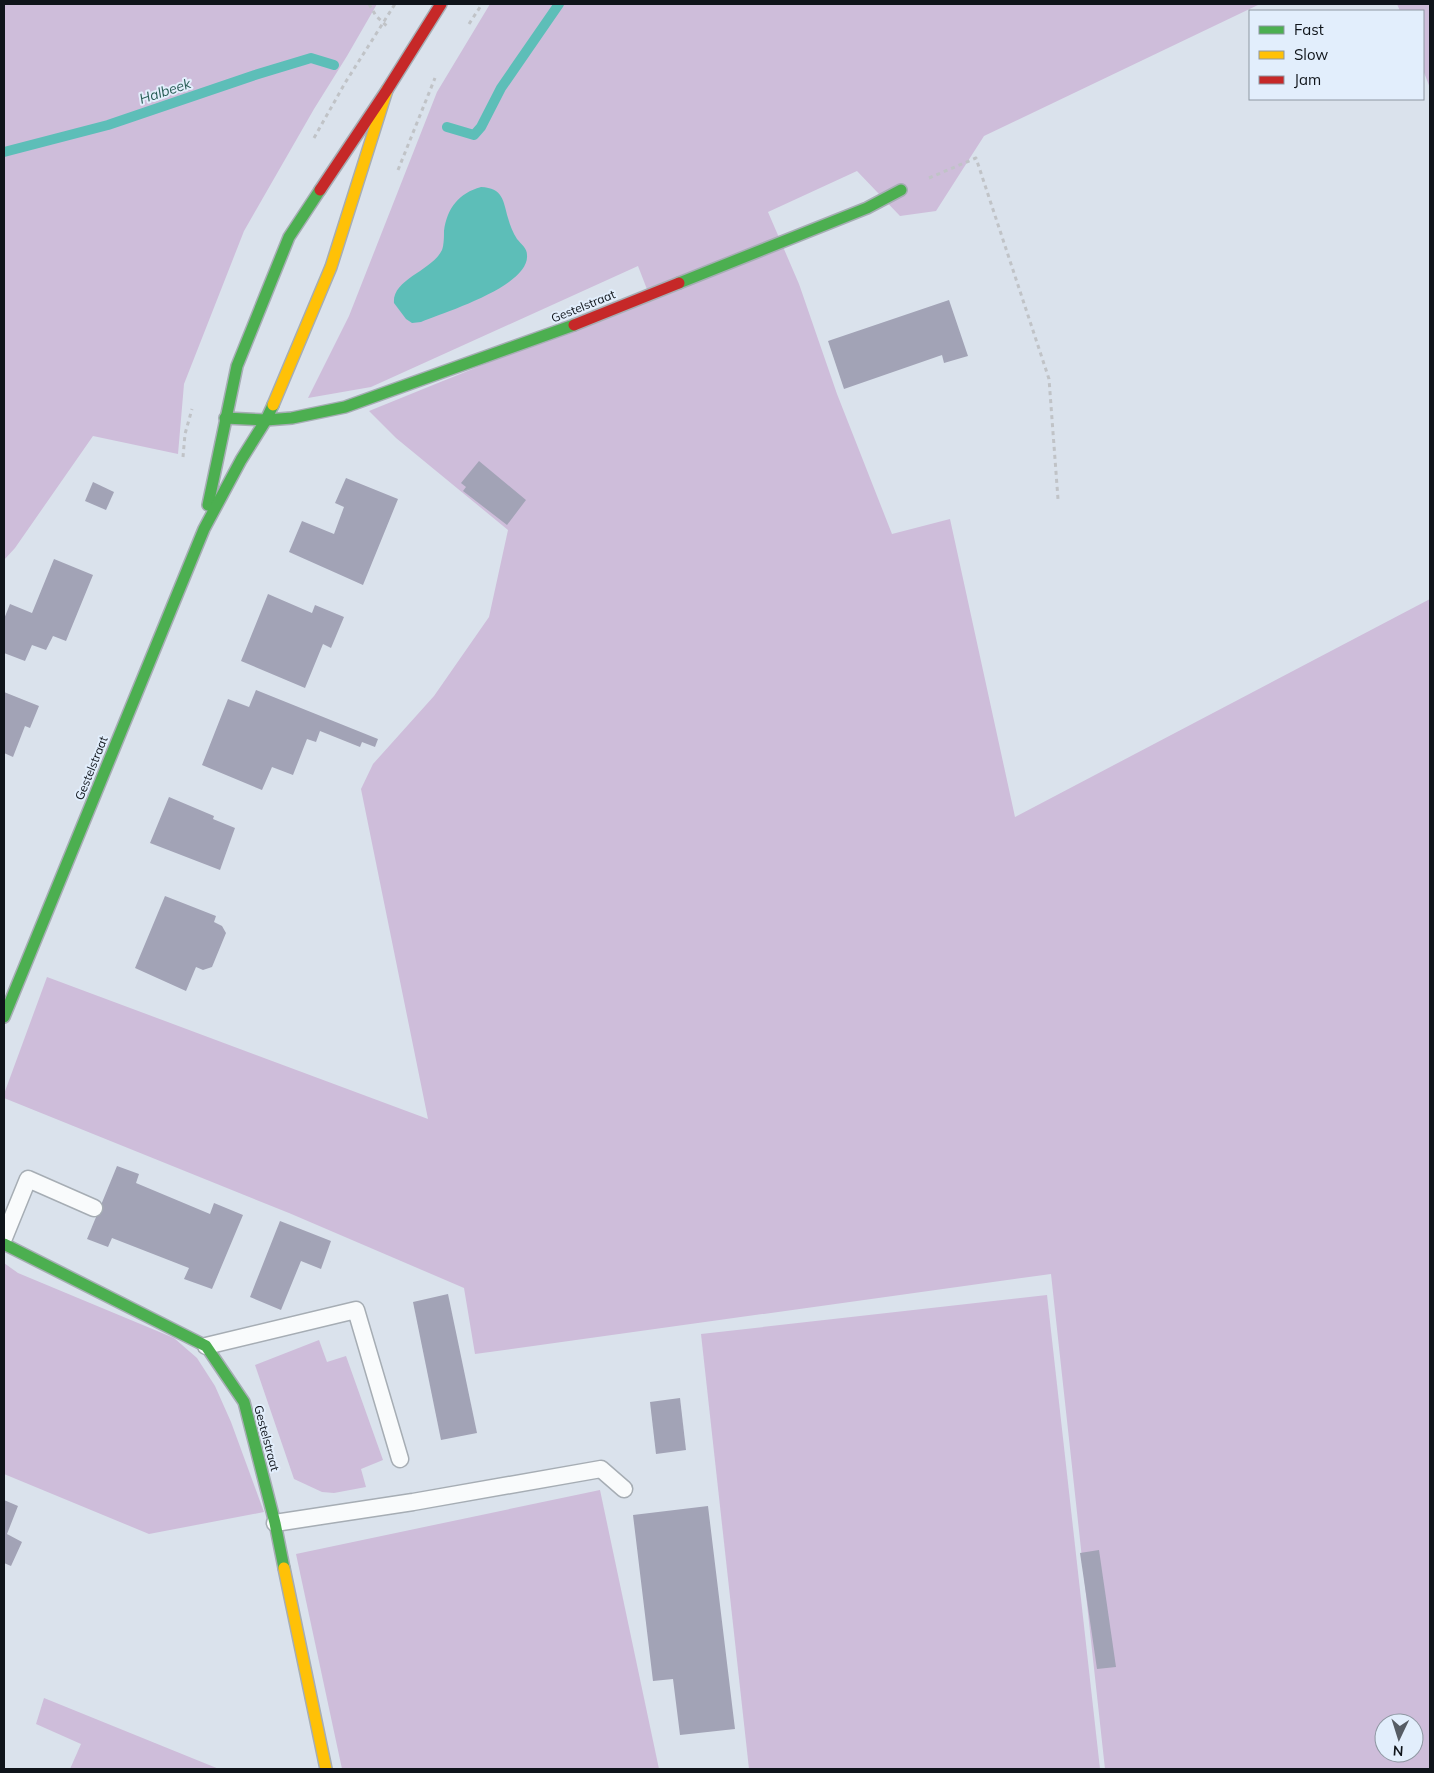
<svg xmlns="http://www.w3.org/2000/svg" width="1434" height="1773" font-family="Mulish,sans-serif">
	<style>
		.green { fill: #cebdda; fill-rule: evenodd }
		.water { fill: #5dbeb8 }
		.lines { fill: none; stroke-linecap: round; stroke-linejoin: round }
		.stream { stroke: #5dbeb8; stroke-width: 10 }
		.building { fill: #a2a3b6 }
		.lane-casing { stroke: #a6adb4; stroke-width: 19 }
		.fast-casing { stroke: #a6adb4; stroke-width: 14 }
		.slow-casing { stroke: #a6adb4; stroke-width: 14 }
		.jam-casing { stroke: #a6adb4; stroke-width: 14 }
		.path { stroke: #c0c3c7; stroke-width: 3; stroke-dasharray: 4 4; stroke-linecap: butt }
		.lane { stroke: #f9fbfc; stroke-width: 16 }
		.fast { stroke: #4caf50; stroke-width: 11 }
		.slow { stroke: #ffc107; stroke-width: 11 }
		.jam { stroke: #c62828; stroke-width: 11 }
		.labels { text-anchor: middle; dominant-baseline: central; stroke-width: 4; stroke-linejoin: round; paint-order: stroke }
		.street-label { font-size: 12px; fill: #0f141a; stroke: #e2eefc }
		.water-label { font-size: 14px; font-style: italic; fill: #295d56; stroke: #e2eefc }
	</style>
	<rect width="100%" height="100%" fill="#dae2ec"/>
	<g class="green">
		<path d="M4 4H377L347 56 314 109 244 231 184 384 178 454 93 436 15 548 4 560Z"/>
		<path d="M490 4H1260L984 136 936 211 900 216 857 171 768 212 799 284 837 394 892 534 950 519 1015 817 1430 599V1769H1105L1051 1274 475 1354 464 1288 289 1213 4 1098V1094L47 977 428 1119 361 789 373 764 434 696 489 617 508 530 396 438 369 411 650 297 638 266 371 387 308 398 349 316 437 92ZM1384 1723H1414V1753H1384Z"/>
		<path d="M1397 4H1430V88L1423 70V11H1400Z"/>
		<path d="M4 1263 18 1273 174 1338 197 1358 215 1386 231 1422 264 1512 149 1534 4 1474Z"/>
		<path d="M1047 1295 1100 1769H749L701 1334Z"/>
		<path d="M319 1340 327 1362 346 1356 383 1460 361 1469 366 1487 334 1493 322 1492 294 1479 255 1365Z"/>
		<path d="M600 1490 659 1769H342L296 1554Z"/>
		<path d="M44 1698 219 1769H70L81 1744 36 1724Z"/>
	</g>
	<path class="water" d="M481 187C503 188 503 200 508 218 510 225 513 233 517 239 521 244 527 248 527 255 530 286 445 312 421 322L412 323 406 319 394 303C392 279 432 271 442 250 444 245 444 236 444 231 447 208 459 193 481 187Z"/>
	<g class="lines">
		<g class="stream">
			<path d="M447 127 474 135 481 127 501 88 559 4"/>
			<path d="M4 152 108 125 255 75 311 58 334 65"/>
		</g>
	</g>
	<g class="building">
		<path d="M949 300 968 356 944 363 942 355 844 389 828 341Z"/>
		<path d="M479 461 526 500 507 525 463 491 466 487 461 483Z"/>
		<path d="M346 478 398 499 363 585 289 552 302 521 334 534 344 507 335 503Z"/>
		<path d="M93 482 114 492 106 510 85 501Z"/>
		<path d="M54 559 93 575 66 641 53 636 46 650 32 645 25 661 4 653V619L10 604 32 613Z"/>
		<path d="M268 594 312 613 315 605 344 617 331 648 323 644 305 688 241 661Z"/>
		<path d="M256 690 378 739 375 747 362 742 360 747 320 731 316 742 307 739 293 775 272 767 262 790 202 765 228 699 249 707Z"/>
		<path d="M4 692 39 706 30 728 25 726 13 757 4 753Z"/>
		<path d="M169 797 214 816 213 819 235 828 220 870 150 843Z"/>
		<path d="M165 896 216 916 214 922 222 926 226 933 212 967 203 970 196 967 186 991 135 968Z"/>
		<path d="M117 1166 139 1174 136 1183 210 1214 214 1203 243 1215 212 1289 184 1279 189 1268 112 1238 108 1247 87 1239Z"/>
		<path d="M280 1221 331 1241 321 1269 301 1261 281 1310 250 1297Z"/>
		<path d="M448 1294 477 1433 441 1440 413 1302Z"/>
		<path d="M680 1398 686 1450 656 1454 650 1402Z"/>
		<path d="M4 1500 18 1506 7 1534 22 1542 11 1566 4 1563Z"/>
		<path d="M708 1506 735 1729 680 1735 673 1679 653 1681 633 1515Z"/>
		<path d="M1099 1550 1116 1667 1097 1669 1080 1553Z"/>
	</g>
	<g class="lines">
		<g class="lane-casing">
			<g id="lane">
				<path d="M4 1238 28 1179 94 1208"/>
				<path d="M206 1346 356 1310 400 1459"/>
				<path d="M275 1523 413 1502 601 1469 624 1489"/>
			</g>
		</g>
		<g class="fast-casing">
			<g id="fast">
				<path d="M679 283 867 208 901 190"/>
				<path d="M225 418 266 420 292 418 345 407 574 325"/>
				<path d="M208 505 237 366 289 237 320 190"/>
				<path d="M4 1017 204 529 241 460 266 420 273 405"/>
				<path d="M4 1244 206 1346 244 1402 275 1523 284 1568"/>
			</g>
		</g>
		<g class="slow-casing">
			<g id="slow">
				<path d="M273 405 331 267 387 90"/>
				<path d="M284 1568 326 1769"/>
			</g>
		</g>
		<g class="jam-casing">
			<g id="jam">
				<path d="M320 190 387 90 441 4"/>
				<path d="M574 325 679 283"/>
			</g>
		</g>
		<g class="path">
			<path d="M369 4 376 16 389 28"/>
			<path d="M469 24 482 4"/>
			<path d="M314 138 345 83 395 4"/>
			<path d="M398 170 435 78"/>
			<path d="M929 178 976 158 1049 379 1058 499"/>
			<path d="M183 457 185 434 192 409"/>
		</g>
		<use href="#lane" class="lane"/>
		<use href="#fast" class="fast"/>
		<use href="#slow" class="slow"/>
		<use href="#jam" class="jam"/>
	</g>
	<g class="labels">
		<g class="street-label">
			<text transform="translate(583 306) rotate(-22)">Gestelstraat</text>
			<text transform="translate(91 768) rotate(-68)">Gestelstraat</text>
			<text transform="translate(267 1438) rotate(75)">Gestelstraat</text>
		</g>
		<g class="water-label">
			<text transform="translate(165 91) rotate(-18)">Halbeek</text>
		</g>
	</g>
	<rect width="1434" height="1773" fill="none" stroke="#0f141a" stroke-width="10"/>
	<rect x="1249" y="10" width="175" height="90" fill="#e2eefc" stroke="#8e97a2"/>
	<rect x="1259" y="26" width="25" height="8" fill="#4caf50" stroke="#8e97a2"/>
	<text x="1294" y="35" font-size="15" fill="#0f141a">Fast</text>
	<rect x="1259" y="51" width="25" height="8" fill="#ffc107" stroke="#8e97a2"/>
	<text x="1294" y="60" font-size="15" fill="#0f141a">Slow</text>
	<rect x="1259" y="76" width="25" height="8" fill="#c62828" stroke="#8e97a2"/>
	<text x="1294" y="85" font-size="15" fill="#0f141a">Jam</text>
	<g transform="translate(1399 1738) rotate(184)"><circle r="24" fill="#e2eefc" stroke="#8e97a2"/>
	<path d="M0-4L9 19L0 12L-9 19Z" fill="#565c64"/>
	<text y="-8" font-size="14" font-weight="bold" text-anchor="middle" fill="#0f141a">N</text>
	</g>
</svg>
